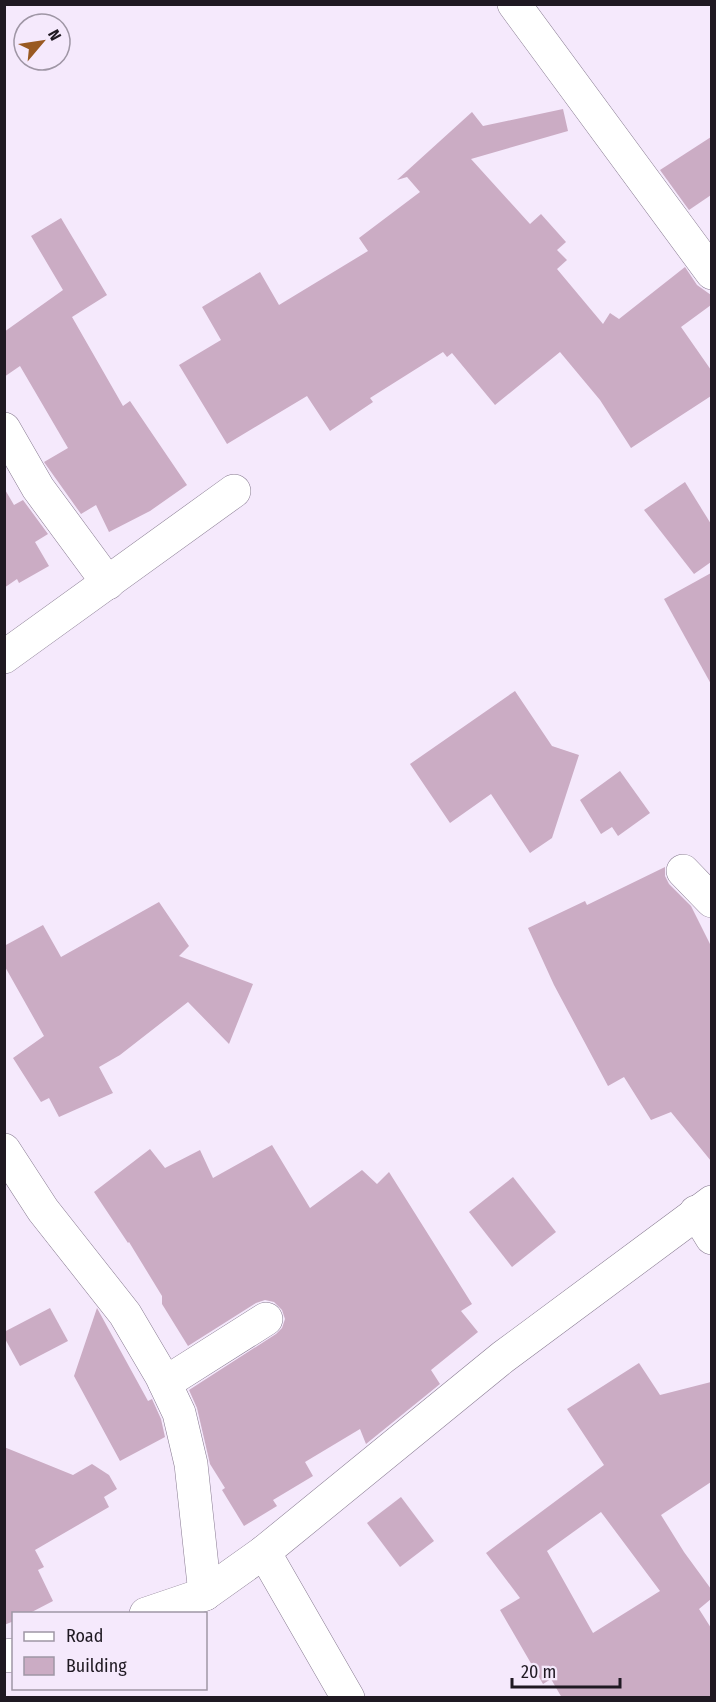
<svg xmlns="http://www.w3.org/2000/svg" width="716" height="1702" font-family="'Fira Sans Condensed',sans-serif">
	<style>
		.building { fill: #cbacc4; fill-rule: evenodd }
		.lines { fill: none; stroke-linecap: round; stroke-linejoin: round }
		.minor-casing { stroke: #877a90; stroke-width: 34 }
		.minor { stroke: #fff; stroke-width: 33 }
	</style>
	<rect width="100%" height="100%" fill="#f5e9fc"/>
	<g class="building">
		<path d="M563 109 568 131 471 159 530 224 541 214 566 242 557 250 567 260 557 269 603 324 610 313 619 319 685 267 697 285 711 295V305L681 327 711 370V396L631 448 600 400 560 352 495 405 452 353 447 357 443 352 370 398 373 402 330 431 307 396 227 444 179 365 221 340 202 307 260 272 279 305 368 251 359 238 420 192 407 177 397 180 472 112 483 126Z"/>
		<path d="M711 137V195L689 210 660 170Z"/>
		<path d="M61 218 107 295 72 317 123 406 130 401 187 485 150 511 109 532 96 505 81 514 44 462 68 448 20 366 4 377V332L63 290 31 236Z"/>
		<path d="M685 482 711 524V562L694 574 644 510Z"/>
		<path d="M4 488 14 505 23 500 48 534 35 542 49 566 19 583 17 579 4 588Z"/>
		<path d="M711 573V684L664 599Z"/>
		<path d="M515 691 552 746 579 755 552 838 530 853 491 794 450 823 410 764Z"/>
		<path d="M620 771 650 813 618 836 612 827 601 834 580 800Z"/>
		<path d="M665 867V876L669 884 691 906 711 946V1161L671 1112 651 1120 624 1077 608 1086 554 985 528 928 585 901 587 905Z"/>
		<path d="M159 902 189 946 179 956 253 984 229 1044 188 1002 120 1055 99 1067 113 1093 59 1117 49 1098 41 1102 13 1058 44 1036 4 965V946L43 925 61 957Z"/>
		<path d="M272 1145 310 1208 362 1170 377 1184 389 1172 472 1304 461 1311 478 1332 431 1370 440 1384 366 1444 360 1429 305 1462 313 1476 273 1500 277 1506 244 1526 222 1490 225 1488 210 1464 197 1408 189 1390 276 1334 282 1328 285 1319 282 1310 274 1302 265 1300 256 1303 188 1346 162 1304V1296L129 1242 128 1243 94 1192 150 1149 165 1168 200 1150 213 1178Z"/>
		<path d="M513 1177 556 1232 512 1267 469 1212Z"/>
		<path d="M50 1308 68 1341 20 1366 4 1337V1332Z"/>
		<path d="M97 1308 148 1401 152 1399 161 1419 165 1437 120 1461 74 1376Z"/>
		<path d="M639 1363 660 1395 711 1382V1482L661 1515 684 1552 711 1589V1599L699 1609 711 1628V1698H562L551 1679 543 1684 500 1610 520 1598 486 1553 604 1465 567 1409ZM601 1512 660 1591 593 1633 547 1551Z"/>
		<path d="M4 1447 73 1475 92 1464 109 1475 117 1489 104 1497 109 1507 35 1550 44 1567 38 1570 53 1601 28 1614H14V1621L4 1625Z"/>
		<path d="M401 1497 434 1541 400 1567 367 1523Z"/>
	</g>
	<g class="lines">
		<g class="minor-casing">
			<g id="minor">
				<path d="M514 4 712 273"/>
				<path d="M4 429 38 488 108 583"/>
				<path d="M4 657 234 491"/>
				<path d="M683 871 712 901"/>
				<path d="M4 1150 43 1210 125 1314 161 1375 179 1413 191 1464 205 1594"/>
				<path d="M696 1212 712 1238"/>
				<path d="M165 1383 266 1319"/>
				<path d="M264 1552 348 1698"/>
				<path d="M146 1614 205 1594 264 1552 503 1357 712 1202"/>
				<path d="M4 1656 14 1655"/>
			</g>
		</g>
		<use href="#minor" class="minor"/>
	</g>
	<rect width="716" height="1702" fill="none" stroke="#1f1922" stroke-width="12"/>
	<rect x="12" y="1612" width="195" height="78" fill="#f5e9fc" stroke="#9f96a5" stroke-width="1.5"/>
	<rect x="24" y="1632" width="30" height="9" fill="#ffffff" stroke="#9f96a5" stroke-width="1.5"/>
	<text x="66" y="1642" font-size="18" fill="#1f1922">Road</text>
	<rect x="24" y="1657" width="30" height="18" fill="#cbacc4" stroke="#9f96a5" stroke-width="1.5"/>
	<text x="66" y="1672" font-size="18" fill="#1f1922">Building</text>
	<g transform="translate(42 42) rotate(61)"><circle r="28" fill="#f5e9fc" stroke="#9f96a5" stroke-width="1.5"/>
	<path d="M0-4.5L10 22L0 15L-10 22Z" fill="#995922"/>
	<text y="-9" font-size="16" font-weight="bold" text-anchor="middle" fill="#1f1922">N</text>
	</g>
	<path d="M512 1678v9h108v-9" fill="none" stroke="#1f1922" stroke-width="3"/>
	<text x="521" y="1678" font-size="18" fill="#1f1922" stroke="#f5e9fc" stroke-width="4.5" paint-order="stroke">20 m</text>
</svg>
